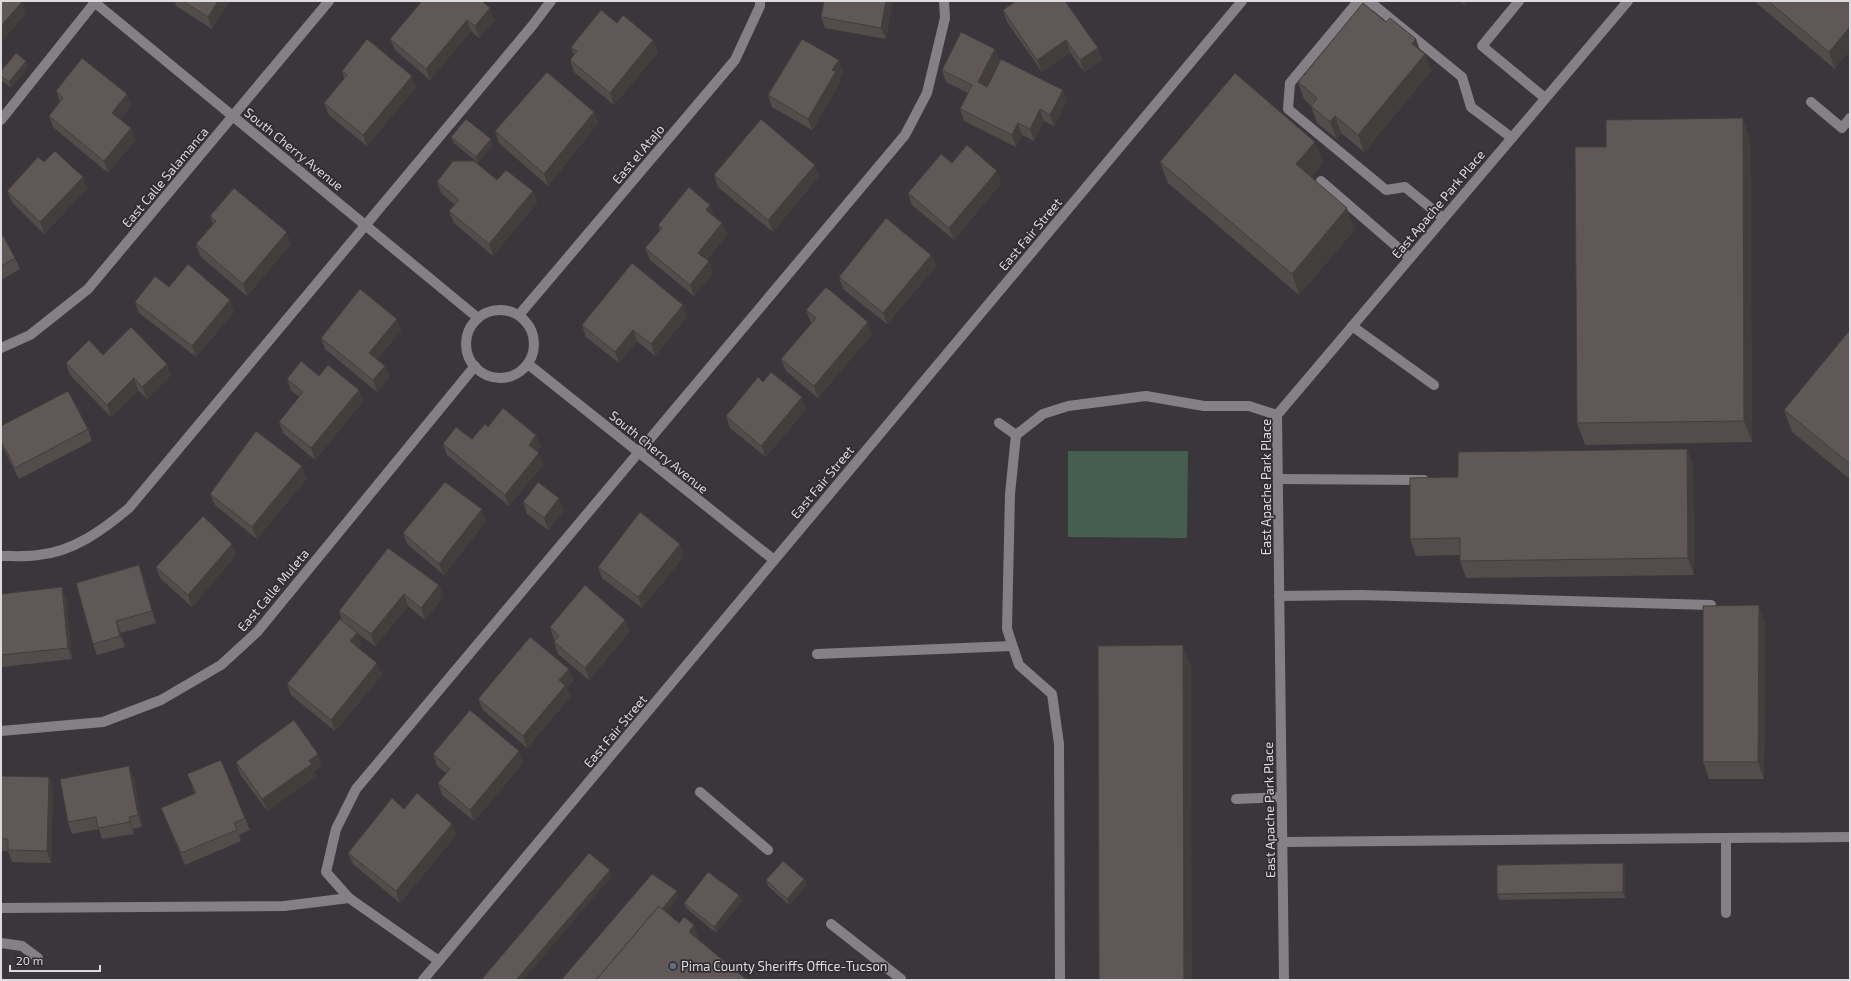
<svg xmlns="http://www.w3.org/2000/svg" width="1851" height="981" font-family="'Exo 2',sans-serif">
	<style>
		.garden { fill: #445f4f }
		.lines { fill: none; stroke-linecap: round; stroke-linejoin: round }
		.service { stroke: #858086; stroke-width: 10 }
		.minor { stroke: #858086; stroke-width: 10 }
		.wall { fill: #524c4a }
		.shaded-wall { fill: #423e3c }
		.building { fill: #5f5856; stroke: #423e3c }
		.service-dot { fill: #5c6f8a; stroke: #302c31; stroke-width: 1.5 }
		.labels { text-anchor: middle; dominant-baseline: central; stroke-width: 3.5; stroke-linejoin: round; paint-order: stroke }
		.street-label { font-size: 13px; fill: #dddbde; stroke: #302c31 }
		.poi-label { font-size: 13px; fill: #dddbde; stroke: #302c31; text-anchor: start }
	</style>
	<rect width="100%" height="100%" fill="#3a363b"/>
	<path class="garden" d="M1068 451H1188L1187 538 1068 537Z"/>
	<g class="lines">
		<g class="service">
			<path d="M1519 1 1482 46 1545 98"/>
			<path d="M1811 102 1842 128 1850 118"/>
			<path d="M1 120 96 1"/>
			<path d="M1321 181 1410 258"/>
			<path d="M1443 218 1405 187 1386 190 1288 109 1290 83 1355 5H1374L1462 77 1471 107 1512 138"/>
			<path d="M1352 326 1434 385"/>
			<path d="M999 423 1016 435"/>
			<path d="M1278 479 1424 480"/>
			<path d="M1 556C13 556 26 557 38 555 73 552 103 530 129 508L532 26 551 1"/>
			<path d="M1279 596 1361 595 1711 605"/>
			<path d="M817 654 1012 646"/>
			<path d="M700 792 768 850"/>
			<path d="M1236 799 1281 797"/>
			<path d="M1282 842 1850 837"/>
			<path d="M349 898 326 872 336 829 356 789 905 135 927 93 945 18 944 1"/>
			<path d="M1 908 284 906 349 898 439 961"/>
			<path d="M1726 913V838"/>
			<path d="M831 924 901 979"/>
			<path d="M1 943 22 946 38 958"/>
			<path d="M1060 980 1059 744 1052 694 1019 665 1007 629 1010 494 1016 435 1043 414 1068 406 1146 396 1204 406H1249L1277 415"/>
		</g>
		<g class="minor">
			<path d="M93 1 478 318"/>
			<circle cx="500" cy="344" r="34"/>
			<path d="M519 315 735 60 760 6V1"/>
			<path d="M1 348 30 335 88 289 329 1"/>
			<path d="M528 364 774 560"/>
			<path d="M1 731 103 722 161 700 221 665 257 632 475 366"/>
			<path d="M423 980 1242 1"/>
			<path d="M1284 980 1277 415 1628 1"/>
		</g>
	</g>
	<g class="wall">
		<path d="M175 1H230L212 29 176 6Z"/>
		<path d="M422 1 495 20 479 38 471 31 430 80 395 50 390 39Z"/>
		<path d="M893 1 886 39 825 28 821 17Z"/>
		<path d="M1016 1 1102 60 1084 72 1070 52 1042 72 1007 22 1003 10Z"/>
		<path d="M1459 1H1467L1464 5Z"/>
		<path d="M1754 1H1850L1835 69Z"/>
		<path d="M1386 22 1416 39 1420 51 1425 54 1431 71 1364 152 1341 133 1337 139 1317 123 1311 106 1304 99 1298 82Z"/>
		<path d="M617 23 653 40 658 52 614 105 574 72 570 60 574 55 571 47Z"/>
		<path d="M995 49 999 61 986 86 987 87 1063 90 1067 101 1054 126 1044 121 1034 141 1022 135 1016 147 964 121 960 109 968 93 946 82 942 70Z"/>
		<path d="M839 60 843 72 839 79 840 83 812 130 772 107 768 95Z"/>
		<path d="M26 61 28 67 11 88 1 80V71Z"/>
		<path d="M342 71 416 87 367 146 329 115 324 103 344 78Z"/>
		<path d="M56 91 127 94 131 106 120 119 131 128 135 140 108 173 53 127 49 116 60 102Z"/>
		<path d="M594 112 598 123 548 186 499 143 495 131Z"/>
		<path d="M451 137 493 145 478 163 454 143Z"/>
		<path d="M1750 140 1752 442 1585 445 1577 423 1606 147Z"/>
		<path d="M44 162 87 188 44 234 12 202 7 191Z"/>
		<path d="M1160 162 1323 163 1311 177 1355 229 1299 295 1168 183Z"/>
		<path d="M952 163 1001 183 954 240 912 205 908 193Z"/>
		<path d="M815 165 819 176 773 232 718 187 714 175Z"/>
		<path d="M497 180 533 191 537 203 493 256 454 223 449 211 455 205 441 193 437 182Z"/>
		<path d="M210 216 291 244 247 296 200 256 196 244 213 224Z"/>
		<path d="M714 216 722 223 727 235 707 259 713 273 694 296 650 260 645 248 660 230 658 225Z"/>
		<path d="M1 232 15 258 20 269 1 280Z"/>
		<path d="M931 255 936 266 887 324 843 289 839 277Z"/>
		<path d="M169 287 234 312 196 357 139 313 135 302Z"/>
		<path d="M683 305 687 316 655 356 637 341 619 363 586 337 582 325Z"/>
		<path d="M806 310 872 334 818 398 786 371 781 359 812 323 811 322Z"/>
		<path d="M397 319 401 331 377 359 385 366 389 377 377 392 325 349 321 338Z"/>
		<path d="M1850 330V479L1792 432 1784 410Z"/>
		<path d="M103 355 167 364 171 375 147 399 138 390 111 417 70 375 66 363Z"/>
		<path d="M319 376 359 390 363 401 315 460 283 433 279 422 299 397 291 390 287 379Z"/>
		<path d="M806 409 766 457 730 428 726 416Z"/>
		<path d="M1 426 88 429 92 441 19 479 1 444Z"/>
		<path d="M488 427 541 446 537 452 543 465 509 506 447 455 443 444 472 439Z"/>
		<path d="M1687 449 1693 466 1694 575 1466 578 1460 561V555L1416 556 1410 539 1458 477Z"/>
		<path d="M307 478 257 539 215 505 210 494Z"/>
		<path d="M523 502 564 510 548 530 527 514Z"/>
		<path d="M486 521 444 575 407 544 403 533Z"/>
		<path d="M232 544 236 555 192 607 160 578 156 567Z"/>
		<path d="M684 556 642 608 602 578 598 567Z"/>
		<path d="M139 565 143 576 156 623 121 633 125 647 97 655 93 644Z"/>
		<path d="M439 585 443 597 425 620 408 606 375 646 357 633 361 644 358 648 382 675 335 731 291 695 287 684 342 621 339 611Z"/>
		<path d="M62 587 66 599 72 659 2 667 1 664V594Z"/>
		<path d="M1765 622 1764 779H1709L1703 762Z"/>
		<path d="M550 627 630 631 589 680 558 654 554 642 555 640 554 639Z"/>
		<path d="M569 669 573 681 567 688 570 697 527 748 483 710 478 699Z"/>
		<path d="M433 754 523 763 474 821 442 795 438 783 446 773 437 766Z"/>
		<path d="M236 762 322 765 314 772 316 776 267 811 240 774Z"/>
		<path d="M187 774 245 818 250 830 239 835 241 841 185 865 161 808 195 794Z"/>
		<path d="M1 776 49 777 53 789 51 863 12 862 8 851H1Z"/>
		<path d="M134 778 142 827 133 829 134 834 102 839 99 829 72 834 68 822Z"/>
		<path d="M404 809 452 824 456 835 400 903 353 864 348 853Z"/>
		<path d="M1623 863 1625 869V898L1500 900 1497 894Z"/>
		<path d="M804 879 807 885 789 905 768 886 766 880Z"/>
		<path d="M739 895 742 901 716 933 686 908 684 903Z"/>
	</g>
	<g class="shaded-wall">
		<path d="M218 1H230L212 29 208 17Z"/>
		<path d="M886 1H893L886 39 881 28Z"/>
		<path d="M1462 1H1467L1464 5Z"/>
		<path d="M22 2 26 14 1 42V26Z"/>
		<path d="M490 8 495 20 479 38 475 26Z"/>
		<path d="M467 20 471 31 430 80 426 69Z"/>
		<path d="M1850 27V51L1835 69 1829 52Z"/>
		<path d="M1416 39 1422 56 1412 44Z"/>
		<path d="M653 40 658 52 614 105 610 93Z"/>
		<path d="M1066 40 1070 52 1042 72 1037 60Z"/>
		<path d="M1098 48 1102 60 1084 72 1080 60Z"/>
		<path d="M995 49 999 61 982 94 978 82Z"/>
		<path d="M1425 54 1431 71 1364 152 1358 135Z"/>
		<path d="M839 60 843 72 839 79 840 83 812 130 808 119 832 70Z"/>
		<path d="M26 61 28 67 11 88 9 82Z"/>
		<path d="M412 76 416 87 367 146 363 135Z"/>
		<path d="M1063 90 1067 101 1054 126 1050 115Z"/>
		<path d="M127 94 131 106 116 124 112 113Z"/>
		<path d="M1040 109 1044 121 1034 141 1030 129Z"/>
		<path d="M594 112 598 123 548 186 544 174Z"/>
		<path d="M1335 116 1341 133 1337 139 1330 122Z"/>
		<path d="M1743 118 1750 140 1752 442 1744 421Z"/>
		<path d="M1018 123 1022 135 1016 147 1012 135Z"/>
		<path d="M131 128 135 140 108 173 104 161Z"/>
		<path d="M491 139 493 145 478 163 476 157Z"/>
		<path d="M1315 142 1323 163 1304 186 1296 164Z"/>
		<path d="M815 165 819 176 773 232 768 220Z"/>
		<path d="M997 171 1001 183 954 240 949 228Z"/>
		<path d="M83 177 87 188 44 234 40 222Z"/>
		<path d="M533 191 537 203 493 256 489 244Z"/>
		<path d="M710 205 714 216 706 210Z"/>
		<path d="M1347 208 1355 229 1299 295 1292 274Z"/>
		<path d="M722 223 727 235 702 264 698 253Z"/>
		<path d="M287 232 291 244 247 296 243 284Z"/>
		<path d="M931 255 936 266 887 324 883 313Z"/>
		<path d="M709 261 713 273 694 296 690 285Z"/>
		<path d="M230 300 234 312 196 357 192 346Z"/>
		<path d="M683 305 687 316 655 356 651 344Z"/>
		<path d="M397 319 401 331 373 364 369 353Z"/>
		<path d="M868 322 872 334 818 398 814 386Z"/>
		<path d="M633 330 637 341 619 363 615 352Z"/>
		<path d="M167 364 171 375 147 399 142 387Z"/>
		<path d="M385 366 389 377 377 392 373 380Z"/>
		<path d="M134 378 138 390 111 417 107 405Z"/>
		<path d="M359 390 363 401 315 460 311 448Z"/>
		<path d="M802 397 806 409 766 457 761 446Z"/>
		<path d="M536 435 541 446 533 456 529 445Z"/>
		<path d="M1687 449 1693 466 1694 575 1688 558Z"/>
		<path d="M539 453 543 465 509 506 505 495Z"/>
		<path d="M302 466 307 478 257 539 252 527Z"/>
		<path d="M559 498 564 510 548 530 544 518Z"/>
		<path d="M482 509 486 521 444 575 439 564Z"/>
		<path d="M232 544 236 555 192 607 188 595Z"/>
		<path d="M680 544 684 556 642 608 638 597Z"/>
		<path d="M139 565 143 576 156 623 152 611Z"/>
		<path d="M439 585 443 597 425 620 421 608Z"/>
		<path d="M62 587 66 599 72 659 68 648Z"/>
		<path d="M404 594 408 606 375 646 371 634Z"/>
		<path d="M1759 605 1765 622 1764 779 1758 762Z"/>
		<path d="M625 620 630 631 589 680 585 668Z"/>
		<path d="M116 621 121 633 125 647 120 636Z"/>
		<path d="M357 633 361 644 354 652 350 641Z"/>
		<path d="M1183 645 1191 667 1192 980H1184Z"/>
		<path d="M377 663 382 675 335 731 331 720Z"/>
		<path d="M569 669 573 681 567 688 570 697 527 748 523 736 559 680Z"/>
		<path d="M519 751 523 763 474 821 470 810Z"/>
		<path d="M318 754 322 765 314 772 316 776 267 811 262 799Z"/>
		<path d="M129 766 134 778 142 827 138 815Z"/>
		<path d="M49 777 53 789 51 863 47 851Z"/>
		<path d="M129 817 133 829 134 834 130 822Z"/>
		<path d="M452 824 456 835 400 903 396 891Z"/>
		<path d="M1623 863 1625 869V898L1623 892Z"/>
		<path d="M610 870 612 876 523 980H516Z"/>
		<path d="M804 879 807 885 789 905 787 899Z"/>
		<path d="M677 891 679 897 608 980H600Z"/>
		<path d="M739 895 742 901 716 933 714 927Z"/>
		<path d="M694 925 702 947 689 932Z"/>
	</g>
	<g class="building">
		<path d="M1 1H20L22 2 1 26Z"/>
		<path d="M183 1H218L208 17Z"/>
		<path d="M422 1H482L490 8 475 26 467 20 426 69 390 39Z"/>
		<path d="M824 1H886L881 28 821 17Z"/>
		<path d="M1016 1H1065L1098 48 1080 60 1066 40 1037 60 1003 10Z"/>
		<path d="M1768 1H1850V27L1829 52Z"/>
		<path d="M1363 3 1386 22 1390 18 1416 39 1412 44 1425 54 1358 135 1335 116 1330 122 1311 106 1317 98 1298 82Z"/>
		<path d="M601 10 617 23 623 15 653 40 610 93 570 60 577 51 571 47Z"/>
		<path d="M961 32 995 49 978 82 987 87 1001 59 1063 90 1050 115 1040 109 1030 129 1018 123 1012 135 960 109 972 85 942 70Z"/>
		<path d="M367 39 412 76 363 135 324 103 347 75 342 71Z"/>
		<path d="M802 39 839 60 832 70 836 71 808 119 768 95Z"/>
		<path d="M16 53 26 61 9 82 1 76V71Z"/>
		<path d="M82 58 127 94 112 113 131 128 104 161 49 116 63 98 56 91Z"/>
		<path d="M547 72 594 112 544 174 495 131Z"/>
		<path d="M1235 73 1315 142 1296 164 1347 208 1292 274 1160 162Z"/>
		<path d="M1743 118 1744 421 1577 423 1575 147H1606V120Z"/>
		<path d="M466 119 491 139 476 157 451 137Z"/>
		<path d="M761 119 815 165 768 220 714 175Z"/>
		<path d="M967 145 997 171 949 228 908 193 941 154 952 163Z"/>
		<path d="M55 151 83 177 40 222 7 191 38 157 44 162Z"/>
		<path d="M453 161H474L497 180 506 170 533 191 489 244 449 211 459 200 437 182Z"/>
		<path d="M689 187 710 205 706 210 722 223 698 253 709 261 690 285 645 248 662 228 658 225Z"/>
		<path d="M234 188 287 232 243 284 196 244 216 221 210 216Z"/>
		<path d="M886 218 931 255 883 313 839 277Z"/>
		<path d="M1 232 15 258 1 266Z"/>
		<path d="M632 263 683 305 651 344 633 330 615 352 582 325Z"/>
		<path d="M188 264 230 300 192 346 135 302 155 276 169 287Z"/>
		<path d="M826 287 868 322 814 386 781 359 816 318 806 310Z"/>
		<path d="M360 289 397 319 369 353 385 366 373 380 321 338Z"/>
		<path d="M131 327 167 364 142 387 134 378 107 405 66 363 89 340 103 355Z"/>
		<path d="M1850 330V464L1784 410Z"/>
		<path d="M301 361 319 376 328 365 359 390 311 448 279 422 303 392 287 379Z"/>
		<path d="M771 372 802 397 761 446 726 416 758 377 763 382Z"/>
		<path d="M68 391 88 429 15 468 1 441V426Z"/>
		<path d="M503 408 536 435 529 445 539 453 505 495 443 444 456 427 472 439 485 424 488 427Z"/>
		<path d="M256 431 302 466 252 527 210 494Z"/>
		<path d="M1687 449 1688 558 1460 561V538L1410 539V478L1458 477V452Z"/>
		<path d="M445 482 482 509 439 564 403 533Z"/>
		<path d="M538 482 559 498 544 518 523 502Z"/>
		<path d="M640 512 680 544 638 597 598 567Z"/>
		<path d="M203 516 232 544 188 595 156 567Z"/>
		<path d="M388 548 439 585 421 608 404 594 371 634 339 611Z"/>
		<path d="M139 565 152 611 116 621 120 636 93 644 76 583Z"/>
		<path d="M585 585 625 620 585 668 554 642 559 636 550 627Z"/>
		<path d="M62 587 68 648 1 655V594Z"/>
		<path d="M1759 605 1758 762H1703V606Z"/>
		<path d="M340 619 357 633 350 641 377 663 331 720 287 684Z"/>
		<path d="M530 637 569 669 559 680 565 686 523 736 478 699Z"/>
		<path d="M1183 645 1184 980H1099L1098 646Z"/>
		<path d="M470 710 519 751 470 810 438 783 450 769 433 754Z"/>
		<path d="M294 720 318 754 309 761 312 764 262 799 236 762Z"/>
		<path d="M221 760 245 818 234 823 237 830 181 853 161 808 196 793 187 774Z"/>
		<path d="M129 766 138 815 129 817 130 822 98 828 96 817 68 822 60 779Z"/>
		<path d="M1 776 49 777 47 851 8 850V839H1Z"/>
		<path d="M417 793 452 824 396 891 348 853 392 798 404 809Z"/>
		<path d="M589 853 610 870 516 980H481Z"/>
		<path d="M783 861 804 879 787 899 766 880Z"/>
		<path d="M1623 863V892L1497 894V865Z"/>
		<path d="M708 872 739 895 714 927 684 903Z"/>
		<path d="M652 874 677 891 662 909 659 906 596 980H561Z"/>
		<path d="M659 906 679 923 684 917 694 925 689 932 747 980H596Z"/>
	</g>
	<circle class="service-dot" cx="673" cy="966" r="4"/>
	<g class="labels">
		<g class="street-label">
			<text transform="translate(294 149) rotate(39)">South Cherry Avenue</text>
			<text transform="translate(638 154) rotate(-50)">East el Atajo</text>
			<text transform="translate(165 177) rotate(-50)">East Calle Salamanca</text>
			<text transform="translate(1438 204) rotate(-50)">East Apache Park Place</text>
			<text transform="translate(1030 234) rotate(-50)">East Fair Street</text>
			<text transform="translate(659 452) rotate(39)">South Cherry Avenue</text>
			<text transform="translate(822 482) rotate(-50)">East Fair Street</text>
			<text transform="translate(1266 487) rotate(-90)">East Apache Park Place</text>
			<text transform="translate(273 590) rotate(-50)">East Calle Muleta</text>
			<text transform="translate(615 731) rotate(-50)">East Fair Street</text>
			<text transform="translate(1269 810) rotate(-91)">East Apache Park Place</text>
		</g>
		<g class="poi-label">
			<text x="681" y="966">Pima County Sheriffs Office-Tucson</text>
		</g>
	</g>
	<rect width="1851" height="981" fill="none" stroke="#dddbde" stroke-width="4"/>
	<path d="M10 965v6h90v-6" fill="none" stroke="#dddbde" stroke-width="2"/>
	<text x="16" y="965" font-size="12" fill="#dddbde" stroke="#302c31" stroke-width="3" paint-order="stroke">20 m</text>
</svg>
